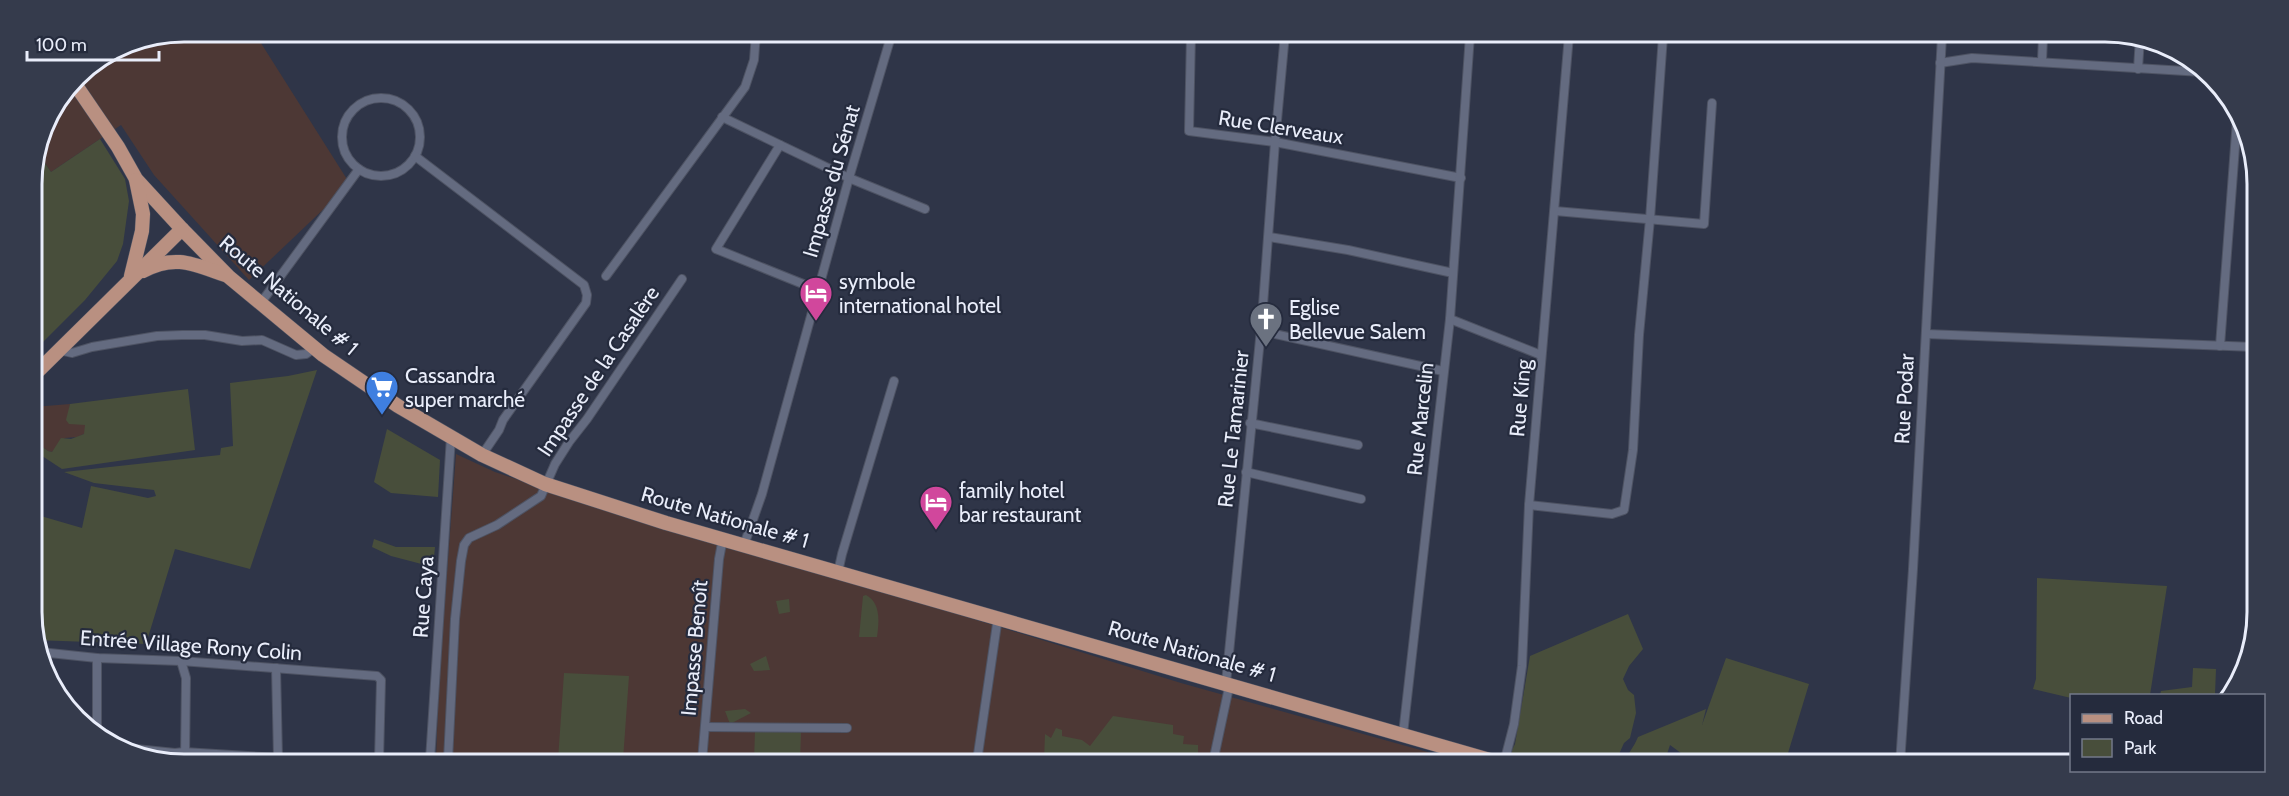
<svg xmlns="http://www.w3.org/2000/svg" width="2289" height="796" font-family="Cabin,sans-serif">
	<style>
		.industrial { fill: #4d3835 }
		.green { fill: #484e3b }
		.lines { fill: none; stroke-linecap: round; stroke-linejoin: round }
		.minor-casing { stroke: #4e5363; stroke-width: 10 }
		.primary-casing { stroke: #4e5363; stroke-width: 15 }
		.minor { stroke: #646b80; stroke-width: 8 }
		.primary { stroke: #b99081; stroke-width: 14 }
		.labels { text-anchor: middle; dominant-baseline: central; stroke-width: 4.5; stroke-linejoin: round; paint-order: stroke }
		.street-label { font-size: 21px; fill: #e9edfa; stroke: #252b3d }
		.poi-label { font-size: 21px; fill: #e9edfa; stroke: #252b3d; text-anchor: start }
		.rim { fill: none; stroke: #e9edfa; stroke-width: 3 }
	</style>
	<rect width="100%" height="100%" fill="#2f3548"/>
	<g class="industrial">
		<path d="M184 32H254L350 184 249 280 154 175 121 125 51 172 40 156 35 159 43 126 77 76 126 43Z"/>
		<path d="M70 404 69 411 85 425 86 430 84 434 77 437 65 438 52 452 48 451 33 440V407Z"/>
		<path d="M456 454 495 472 665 529 834 576 1181 683 1467 763 436 760 439 678Z"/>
	</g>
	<g class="green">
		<path d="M100 139 125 179 129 201 123 244 117 261 85 300 33 352 32 175 35 159 40 156 51 172Z"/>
		<path d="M317 370 250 569 175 549 146 644 34 640V514L82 528 91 486 148 498 156 496 154 490 94 483 64 472 220 455 221 448 233 446 230 383 288 376Z"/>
		<path d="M188 389 195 450 62 469 33 450V440L48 451 52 452 61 438 71 439 84 434 85 425 69 424 66 420 70 404Z"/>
		<path d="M387 429 440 460 438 497 391 493 374 482Z"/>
		<path d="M374 539 396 547H435L433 567 391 556 372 547Z"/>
		<path d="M2037 578 2167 586 2150 695 2072 696 2071 698 2033 689 2036 679Z"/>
		<path d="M866 595C881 603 879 622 877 637H859L863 596Z"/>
		<path d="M789 599 790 612 779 614 776 601Z"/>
		<path d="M1628 614 1643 649 1629 666 1623 679 1628 690 1634 695 1636 713 1630 738 1624 743 1615 763H1528L1516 759 1511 752 1515 744 1530 656Z"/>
		<path d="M766 656 770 670 754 671 750 664Z"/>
		<path d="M1726 658 1809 684 1785 763H1689V759L1670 745 1664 763H1624C1628 753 1634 747 1638 737L1706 709 1702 725Z"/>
		<path d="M2193 668 2216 669 2215 695H2160L2161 691 2192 687Z"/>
		<path d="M564 673 629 676 623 760H558Z"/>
		<path d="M745 709 751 713 730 724 725 711Z"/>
		<path d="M1113 716 1173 725V734L1184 736 1183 744 1198 745V754L1184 755 1168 762 1044 760 1045 734 1051 738 1056 728 1062 730V736L1082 740 1090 746Z"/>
		<path d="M755 731 801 732 800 761H754Z"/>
	</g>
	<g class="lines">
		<g class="minor-casing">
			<g id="minor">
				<path d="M1191 34 1189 131 1275 142 1461 178"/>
				<path d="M2042 61 2043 37"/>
				<path d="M1940 63 1972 58 2202 72"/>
				<path d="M2138 69 2140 37"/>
				<circle cx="381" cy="137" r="39"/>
				<path d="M722 117 849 178 925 209"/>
				<path d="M2236 141 2248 142"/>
				<path d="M780 145 716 249 818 290"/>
				<path d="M415 156 584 285 587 295 586 303 503 420 499 430 482 455"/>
				<path d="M1555 211 1704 224 1712 103"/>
				<path d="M1269 237 1348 250 1453 273"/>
				<path d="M606 276 745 87 754 60 756 33"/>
				<path d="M260 304 359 169"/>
				<path d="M1450 319 1541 355"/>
				<path d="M1261 331 1443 371"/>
				<path d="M1926 334 2254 347"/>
				<path d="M2220 346 2237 120"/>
				<path d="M59 350 72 353 92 347 157 336 182 335H205L242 341 262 340 296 355 306 354 314 348"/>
				<path d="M1250 423 1358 445"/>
				<path d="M1246 472 1361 499"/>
				<path d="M1529 505 1612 514 1624 510 1633 450 1639 335 1650 219 1663 36"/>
				<path d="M744 545 762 494 849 178 892 33"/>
				<path d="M838 572 842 554 894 381"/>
				<path d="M40 652 97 658 181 661 377 676 381 680 379 760"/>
				<path d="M97 658V730"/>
				<path d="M181 661 186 678 185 759"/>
				<path d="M705 727 847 728"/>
				<path d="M1403 734 1450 319 1470 35"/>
				<path d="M126 748 175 753 184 752 278 758 276 668"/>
				<path d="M430 760 451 437"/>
				<path d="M448 760 455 619 461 561 464 545 469 538 497 525 541 496 555 464 569 442 587 419 682 279"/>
				<path d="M702 761 719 559 723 538"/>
				<path d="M977 761 998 617"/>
				<path d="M1213 762 1228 692 1226 683 1262 319 1275 142 1285 34"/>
				<path d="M1504 763 1514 724 1522 666 1529 505 1569 35"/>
				<path d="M1900 764 1913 569 1942 36"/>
			</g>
		</g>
		<g class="primary-casing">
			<g id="primary">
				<path d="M73 81 118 147 136 179 182 229 229 277 323 355 398 406 482 455 545 484 666 523 1500 763"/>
				<path d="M143 271C175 254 193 264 225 275"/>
				<path d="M131 276 142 231 143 214 136 180"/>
				<path d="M33 376 182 229"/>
			</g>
		</g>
		<use href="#minor" class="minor"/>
		<use href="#primary" class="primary"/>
	</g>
	<defs>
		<g id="hotel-pin" transform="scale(1.725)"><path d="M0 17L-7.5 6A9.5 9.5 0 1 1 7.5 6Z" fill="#d1479c" stroke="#252b3d"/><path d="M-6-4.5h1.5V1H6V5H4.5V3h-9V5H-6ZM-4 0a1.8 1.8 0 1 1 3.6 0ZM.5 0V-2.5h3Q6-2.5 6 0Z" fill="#fff"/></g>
		<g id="church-pin" transform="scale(1.725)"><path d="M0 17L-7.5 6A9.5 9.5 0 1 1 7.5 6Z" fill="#6b7280" stroke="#252b3d"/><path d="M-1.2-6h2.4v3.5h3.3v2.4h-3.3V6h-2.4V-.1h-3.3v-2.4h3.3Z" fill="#fff"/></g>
		<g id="supermarket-pin" transform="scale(1.725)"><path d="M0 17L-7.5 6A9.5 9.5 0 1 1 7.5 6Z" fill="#3f7fe0" stroke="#252b3d"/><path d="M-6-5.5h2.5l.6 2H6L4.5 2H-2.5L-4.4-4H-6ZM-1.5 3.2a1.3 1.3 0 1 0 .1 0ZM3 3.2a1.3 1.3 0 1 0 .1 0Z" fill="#fff"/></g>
	</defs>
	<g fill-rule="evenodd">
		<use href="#hotel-pin" x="816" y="293"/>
		<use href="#church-pin" x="1266" y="319"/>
		<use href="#supermarket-pin" x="382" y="387"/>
		<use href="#hotel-pin" x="936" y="502"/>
	</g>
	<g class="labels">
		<g class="street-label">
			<text transform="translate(1281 127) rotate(9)">Rue Clerveaux</text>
			<text transform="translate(831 181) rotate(-74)">Impasse du Sénat</text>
			<text transform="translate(289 295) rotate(40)">Route Nationale # 1</text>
			<text transform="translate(598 371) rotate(-56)">Impasse de la Casalère</text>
			<text transform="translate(1520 398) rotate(-85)">Rue King</text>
			<text transform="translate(1904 399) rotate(-87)">Rue Podar</text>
			<text transform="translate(1420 419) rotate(-84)">Rue Marcelin</text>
			<text transform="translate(1233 429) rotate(-84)">Rue Le Tamarinier</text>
			<text transform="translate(725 517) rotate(16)">Route Nationale # 1</text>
			<text transform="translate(423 597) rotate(-86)">Rue Caya</text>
			<text transform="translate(191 645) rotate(4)">Entrée Village Rony Colin</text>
			<text transform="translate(694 648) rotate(-85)">Impasse Benoît</text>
			<text transform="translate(1192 651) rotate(16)">Route Nationale # 1</text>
		</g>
		<g class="poi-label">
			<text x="839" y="281">symbole<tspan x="839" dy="24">international hotel</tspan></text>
			<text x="1289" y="307">Eglise<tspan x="1289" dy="24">Bellevue Salem</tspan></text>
			<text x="405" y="375">Cassandra<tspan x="405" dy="24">super marché</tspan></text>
			<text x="959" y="490">family hotel<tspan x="959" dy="24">bar restaurant</tspan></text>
		</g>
	</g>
	<path d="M0 0H2289V796H0ZM184 42H2105A142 142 0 0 1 2247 184V612A142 142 0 0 1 2105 754H184A142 142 0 0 1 42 612V184A142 142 0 0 1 184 42Z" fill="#353b4c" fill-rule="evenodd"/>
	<path class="rim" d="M184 42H2105A142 142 0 0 1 2247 184V612A142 142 0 0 1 2105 754H184A142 142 0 0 1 42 612V184A142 142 0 0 1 184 42Z"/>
	<rect x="2070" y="694" width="195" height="78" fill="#252b3d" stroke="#737989" stroke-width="1.5"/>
	<rect x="2082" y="714" width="30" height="9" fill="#b99081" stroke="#737989" stroke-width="1.5"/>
	<text x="2124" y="724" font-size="18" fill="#e9edfa">Road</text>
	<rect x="2082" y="739" width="30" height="18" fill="#484e3b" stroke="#737989" stroke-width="1.5"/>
	<text x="2124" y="754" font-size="18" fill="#e9edfa">Park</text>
	<path d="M27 51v9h132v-9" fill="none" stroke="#e9edfa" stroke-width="3"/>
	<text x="36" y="51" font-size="18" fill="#e9edfa" stroke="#252b3d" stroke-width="4.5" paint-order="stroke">100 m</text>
</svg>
